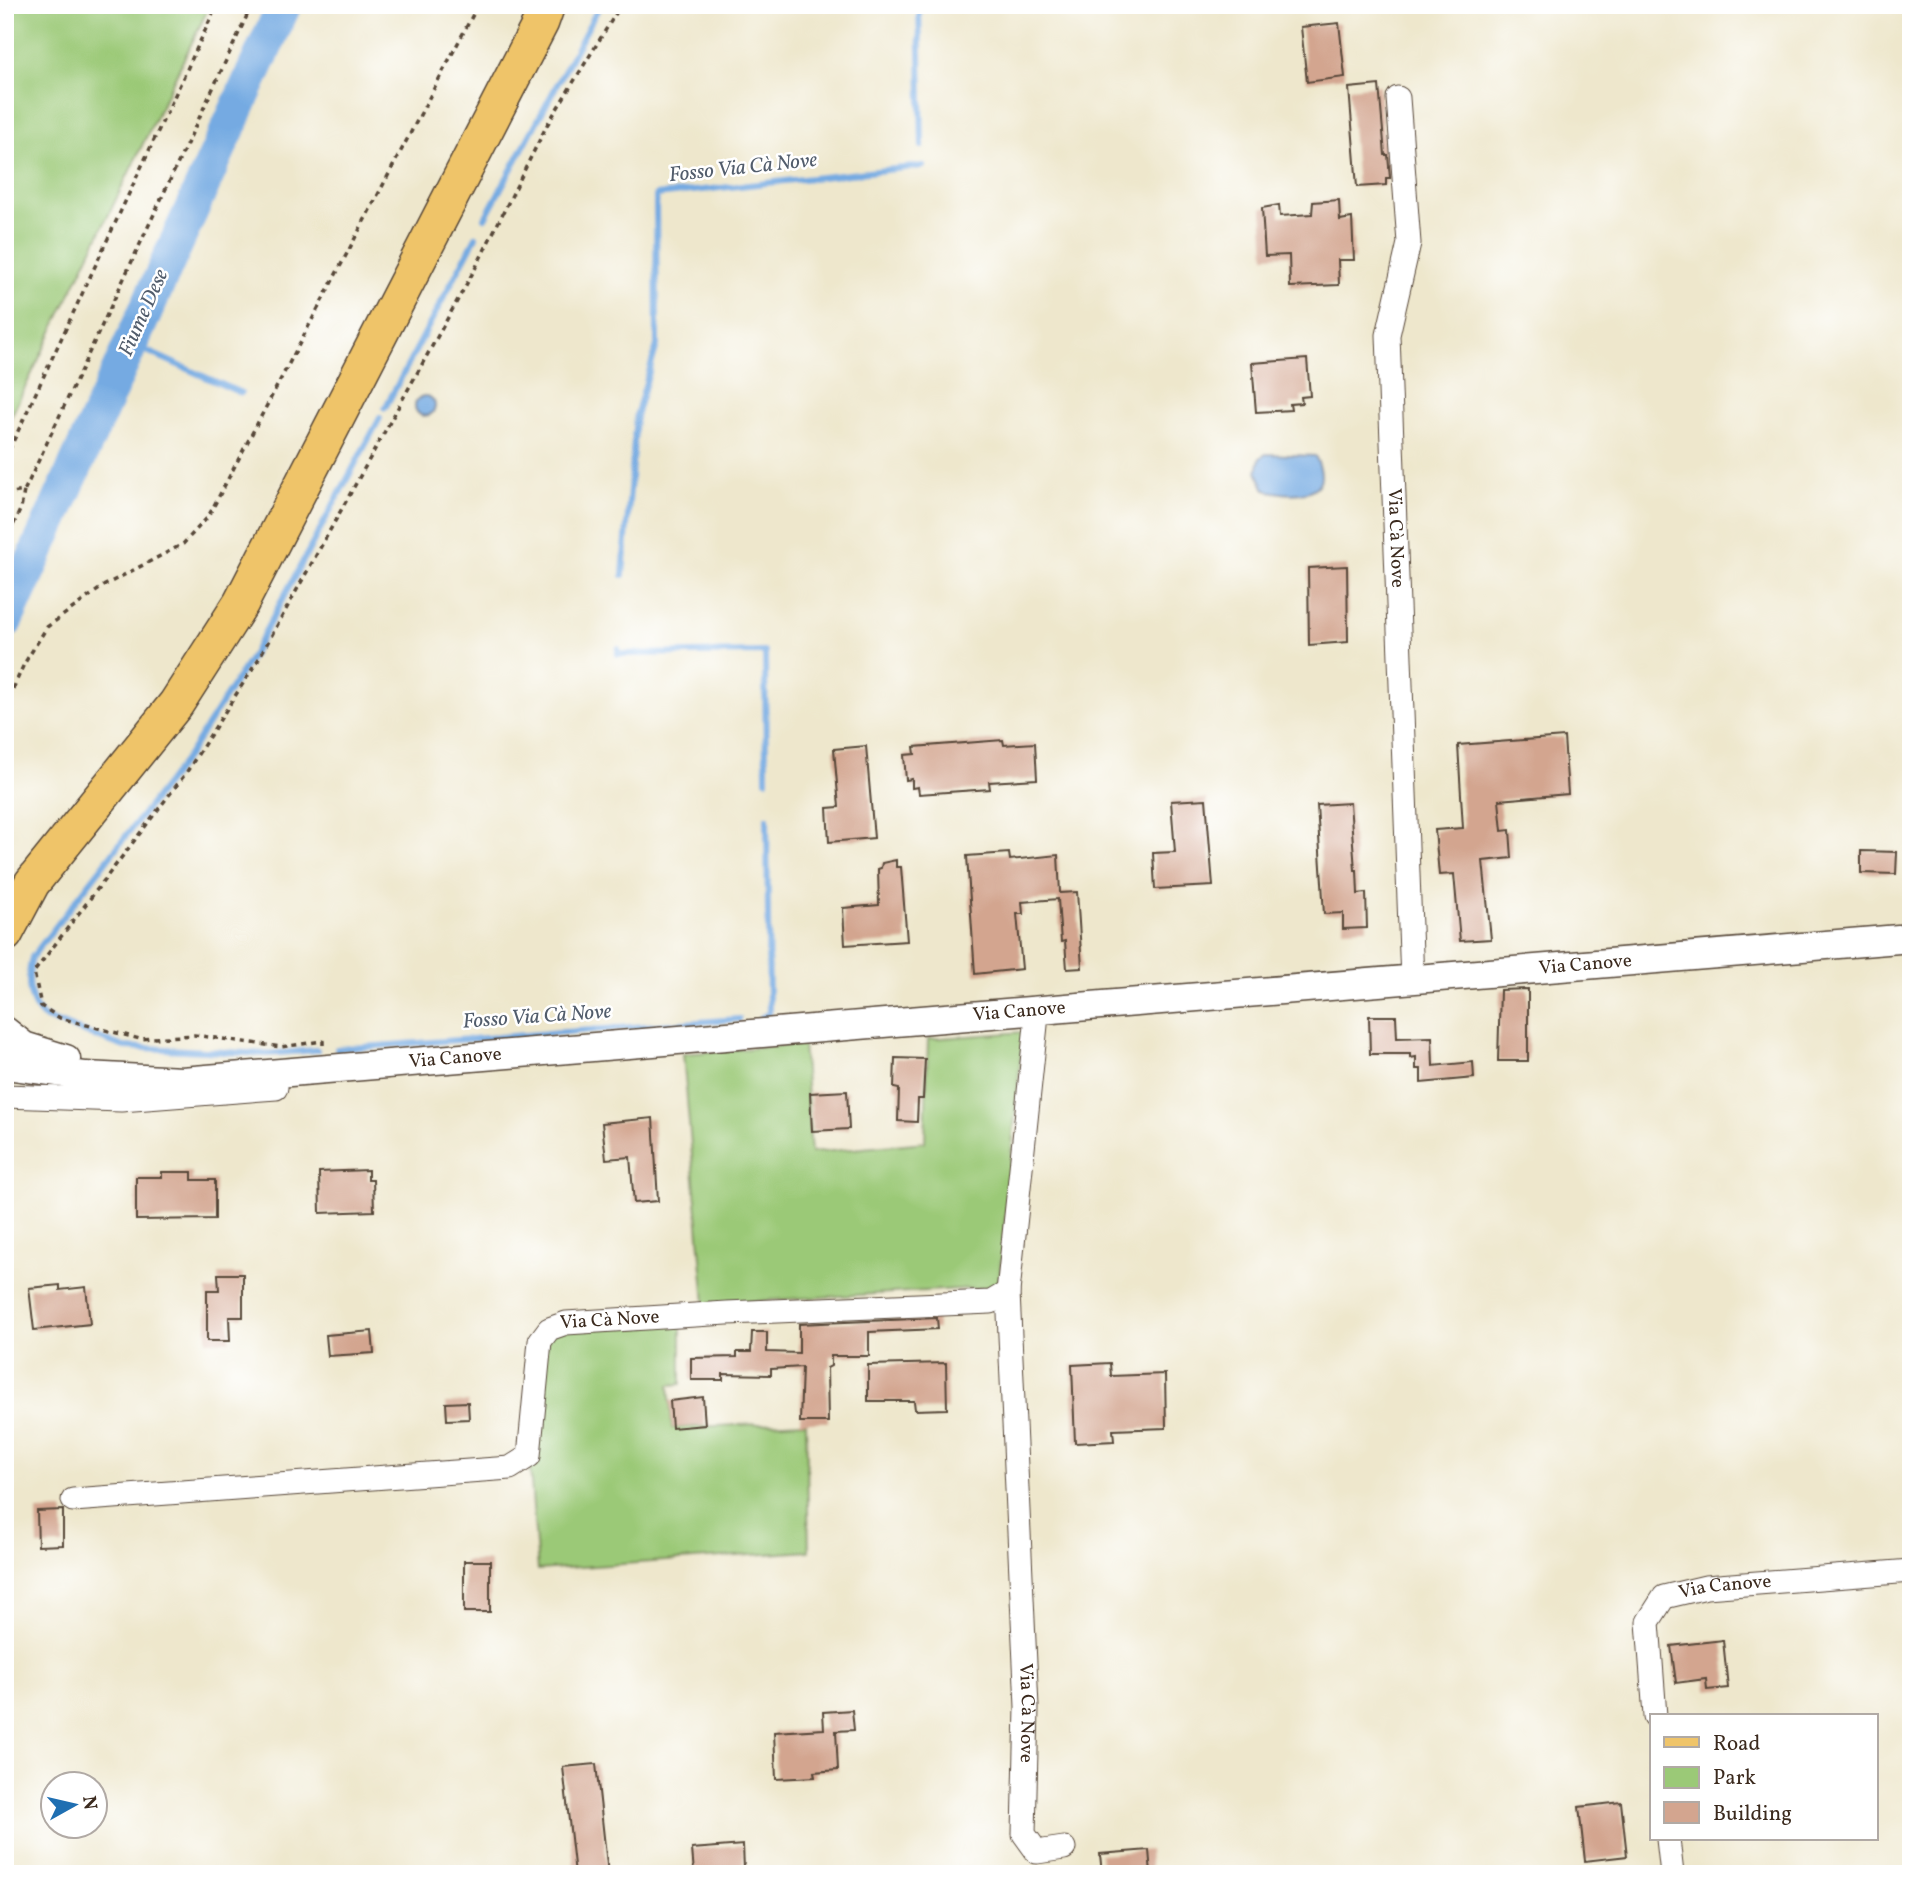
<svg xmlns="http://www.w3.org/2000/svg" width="1916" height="1879" font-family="Vollkorn,serif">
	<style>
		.green { fill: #9bc977; stroke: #6b7a4a; stroke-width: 2 }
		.water { fill: #75aae2; stroke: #586a80; stroke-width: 2 }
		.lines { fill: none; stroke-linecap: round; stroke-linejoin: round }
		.stream { stroke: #75aae2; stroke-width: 6 }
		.river { stroke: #75aae2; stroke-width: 35 }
		.building { fill: #d3a58f }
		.minor-casing { stroke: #564638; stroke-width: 25 }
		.tertiary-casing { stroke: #564638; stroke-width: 31 }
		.primary-casing { stroke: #564638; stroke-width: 38 }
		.path { stroke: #564638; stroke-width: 3.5; stroke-dasharray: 5 5; stroke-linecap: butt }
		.minor { stroke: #fff; stroke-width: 23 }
		.tertiary { stroke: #fff; stroke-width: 28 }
		.primary { stroke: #efc469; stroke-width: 35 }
		.labels { text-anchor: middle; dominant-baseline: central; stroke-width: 5; stroke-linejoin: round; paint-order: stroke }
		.street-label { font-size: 19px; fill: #3b2a1e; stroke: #fff }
		.water-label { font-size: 21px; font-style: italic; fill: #525d6c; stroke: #fff }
	</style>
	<rect width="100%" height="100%" fill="#fff"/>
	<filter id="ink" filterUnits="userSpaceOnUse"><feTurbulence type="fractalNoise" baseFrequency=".0143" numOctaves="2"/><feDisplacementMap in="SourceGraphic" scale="14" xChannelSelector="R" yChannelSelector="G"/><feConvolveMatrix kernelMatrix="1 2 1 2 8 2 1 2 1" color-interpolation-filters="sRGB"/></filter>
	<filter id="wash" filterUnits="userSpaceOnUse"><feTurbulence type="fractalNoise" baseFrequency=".00686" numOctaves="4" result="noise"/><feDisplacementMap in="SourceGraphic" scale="28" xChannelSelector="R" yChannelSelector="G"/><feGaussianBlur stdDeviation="1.57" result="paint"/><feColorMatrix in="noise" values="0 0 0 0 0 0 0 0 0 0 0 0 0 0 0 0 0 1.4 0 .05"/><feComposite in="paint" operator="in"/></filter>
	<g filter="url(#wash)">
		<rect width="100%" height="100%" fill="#eee7cc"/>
		<g class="green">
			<path d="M5 5H210L5 429Z"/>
			<path d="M1023 1032 999 1281 994 1287 705 1304 683 1054 803 1044 811 1153 925 1142 928 1039Z"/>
			<path d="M681 1316V1384L669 1385 672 1428 806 1422 809 1551 538 1570 529 1456 549 1329Z"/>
		</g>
		<g class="water">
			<circle cx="425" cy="406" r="10"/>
			<path d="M1266 454 1315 456C1337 497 1294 497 1265 490L1257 472 1260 458Z"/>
		</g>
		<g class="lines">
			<g class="stream">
				<path d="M919 5 922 146"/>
				<path d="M485 218 600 5"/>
				<path d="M131 344 241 393"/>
				<path d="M385 408 476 237"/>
				<path d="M623 575 636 416 657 345 656 195 923 166"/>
				<path d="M618 649V654L765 652 766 780"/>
				<path d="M762 1017 769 1013 767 818"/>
				<path d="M337 1049 739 1019"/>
				<path d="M317 1050 266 1054 124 1047 43 1017C27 1001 27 978 32 957L187 757 253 654 380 418"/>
			</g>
			<path class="river" d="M5 622 284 5"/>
		</g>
		<g id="blocks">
			<g class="building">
				<path d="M1339 23 1345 77 1307 82 1301 27Z"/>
				<path d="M1379 85 1385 155H1388L1390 178H1386V185L1357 187 1349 88Z"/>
				<path d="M1339 200 1340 220 1352 218 1354 260H1338L1339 285 1290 287 1289 255 1265 256 1262 208 1279 205 1280 216 1312 214 1313 202Z"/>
				<path d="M1307 359 1310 396 1301 397 1302 403 1290 404 1291 410 1256 412 1252 363Z"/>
				<path d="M1347 566 1348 642 1309 645 1308 568Z"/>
				<path d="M1564 737 1568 794 1499 800 1502 831 1510 830 1512 858 1483 861 1491 939 1460 941 1454 874 1439 875 1435 830 1463 828 1458 745Z"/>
				<path d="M1003 740 1004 745 1035 743 1037 779 989 782 990 789 919 794 918 787 912 788V779L906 780 904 755 915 754 914 747Z"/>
				<path d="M866 746 874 838 829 842 827 808 839 807 834 749Z"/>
				<path d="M1206 799 1213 886 1155 889 1153 853 1175 852 1171 801Z"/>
				<path d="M1350 803 1355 870H1357L1358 894 1366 893 1367 928 1343 929V913L1324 914 1317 805Z"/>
				<path d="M1861 851 1897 852 1896 874 1861 873Z"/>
				<path d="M1009 853 1010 860 1058 855 1060 893 1077 892 1082 968 1067 969 1065 941 1061 942 1058 899 1022 902 1023 914H1017L1022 969 975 974 967 856Z"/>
				<path d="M896 860V867H901L907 941 845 945 843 908 879 905 878 869 881 868 882 863Z"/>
				<path d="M1528 989V1061H1498L1500 990Z"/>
				<path d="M1369 1016H1396L1397 1038 1432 1037 1433 1066 1473 1062 1474 1078 1421 1083V1069H1416V1057L1410 1058V1054H1370Z"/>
				<path d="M895 1058 925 1059 923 1099H918L917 1122 898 1121 899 1089 894 1088Z"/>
				<path d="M847 1091 849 1129 812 1131 810 1093Z"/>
				<path d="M653 1118 658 1201 634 1203 630 1157 606 1159 602 1123Z"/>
				<path d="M368 1170V1180H373L374 1211 320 1213 319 1172Z"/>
				<path d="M162 1172H192V1180H215V1219L136 1220V1177H162Z"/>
				<path d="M218 1274H243V1317H229L230 1341H207V1290H219Z"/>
				<path d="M60 1285V1290L86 1287 90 1324 34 1330 29 1288Z"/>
				<path d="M937 1318 938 1329 869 1332V1356H831V1366L827 1368 828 1422H800L802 1367 771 1369V1375L723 1374V1380H691V1358L737 1357V1352H751L752 1332H767V1352L799 1353V1324Z"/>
				<path d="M372 1331 374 1353 328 1356 326 1335Z"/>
				<path d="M946 1363 947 1409 915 1410 914 1401H868V1365Z"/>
				<path d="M1110 1363 1111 1376 1165 1374 1166 1428 1113 1430 1114 1441 1075 1443 1072 1365Z"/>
				<path d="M703 1397 705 1425 672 1428 670 1401Z"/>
				<path d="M468 1402 469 1419 447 1420 446 1403Z"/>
				<path d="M63 1510V1545L38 1546 37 1511Z"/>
				<rect x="464" y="1561" width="26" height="51"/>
				<path d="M1723 1640 1728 1688 1707 1690 1706 1679 1676 1683 1671 1646Z"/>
				<path d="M852 1710 854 1730 836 1731 838 1770 814 1772 815 1777 776 1779 774 1732 824 1729 823 1712Z"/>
				<path d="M596 1764 608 1874H575L563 1767Z"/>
				<path d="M1621 1802 1627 1856 1585 1861 1579 1807Z"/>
				<path d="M743 1845 744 1869 694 1873 692 1849Z"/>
				<path d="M1149 1850 1151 1874H1102L1100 1854Z"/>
			</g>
		</g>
	</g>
	<g filter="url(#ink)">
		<use href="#blocks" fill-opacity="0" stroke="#564638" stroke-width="2"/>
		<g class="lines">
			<g class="minor-casing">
				<g id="minor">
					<path id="s1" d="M1398 98 1409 243 1388 335 1412 981"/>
					<path id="s2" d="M1035 1010 1036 1025 1008 1292 1027 1707 1024 1834 1037 1852 1064 1848"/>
					<path d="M5 1096 121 1100 276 1088"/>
					<path id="s3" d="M73 1500 510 1468 529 1456 540 1341 549 1329 566 1323 727 1313 991 1302 1008 1292"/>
					<path id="s4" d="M1655 1716 1648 1622 1664 1597 1706 1587 1911 1571"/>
					<path d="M1668 1839 1672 1874"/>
				</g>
			</g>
			<g class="tertiary-casing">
				<g id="tertiary">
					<path d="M5 1031 24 1046 66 1059"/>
					<path id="s5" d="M5 1065 86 1076 182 1081 1911 938"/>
				</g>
			</g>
			<g class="primary-casing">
				<path id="primary" d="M5 934 32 883 176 704 241 603 541 22 547 5"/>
			</g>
			<g class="path">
				<path d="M5 459 217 5"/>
				<path d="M5 494 24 491 29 481 252 5"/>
				<path d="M5 543 21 508 24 491"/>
				<path d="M5 707 24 664 47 627 105 585 183 544 208 517 478 5"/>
				<path d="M323 1045V1041L281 1047 194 1035 140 1039 60 1018 41 1006 34 972 186 773 258 660 476 267 547 125 621 5"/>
			</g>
			<use href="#minor" class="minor"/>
			<use href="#tertiary" class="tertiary"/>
			<use href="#primary" class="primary"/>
		</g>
	</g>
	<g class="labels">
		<g class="street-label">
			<text stroke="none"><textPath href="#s1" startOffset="443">Via Cà Nove</textPath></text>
			<text stroke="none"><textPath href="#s5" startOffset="1586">Via Canove</textPath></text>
			<text stroke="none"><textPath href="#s5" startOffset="1018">Via Canove</textPath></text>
			<text stroke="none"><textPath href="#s5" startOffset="452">Via Canove</textPath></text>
			<text stroke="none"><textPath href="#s3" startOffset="653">Via Cà Nove</textPath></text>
			<text stroke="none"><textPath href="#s4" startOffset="186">Via Canove</textPath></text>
			<text stroke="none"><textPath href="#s2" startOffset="705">Via Cà Nove</textPath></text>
		</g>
		<g class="water-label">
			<text transform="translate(743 168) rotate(-6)">Fosso Via Cà Nove</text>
			<text transform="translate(144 313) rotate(-66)">Fiume Dese</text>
			<text transform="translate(537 1017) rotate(-4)">Fosso Via Cà Nove</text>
		</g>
	</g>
	<rect width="1916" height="1879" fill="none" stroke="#fff" stroke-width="28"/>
	<rect x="1650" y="1714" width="228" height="126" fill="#ffffff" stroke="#b1aaa5" stroke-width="2"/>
	<rect x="1664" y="1737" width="35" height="10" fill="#efc469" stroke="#b1aaa5" stroke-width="2"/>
	<text x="1713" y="1750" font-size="21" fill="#3b2a1e">Road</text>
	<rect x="1664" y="1767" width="35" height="21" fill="#9bc977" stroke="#b1aaa5" stroke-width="2"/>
	<text x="1713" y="1784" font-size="21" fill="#3b2a1e">Park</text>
	<rect x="1664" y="1802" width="35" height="21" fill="#d3a58f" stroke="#b1aaa5" stroke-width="2"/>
	<text x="1713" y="1820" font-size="21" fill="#3b2a1e">Building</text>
	<g transform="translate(74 1805) rotate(82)"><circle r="33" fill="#ffffff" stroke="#b1aaa5" stroke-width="2"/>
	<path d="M0-5L12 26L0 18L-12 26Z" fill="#1f6fb2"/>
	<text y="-10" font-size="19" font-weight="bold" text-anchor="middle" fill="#3b2a1e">N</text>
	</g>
</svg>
